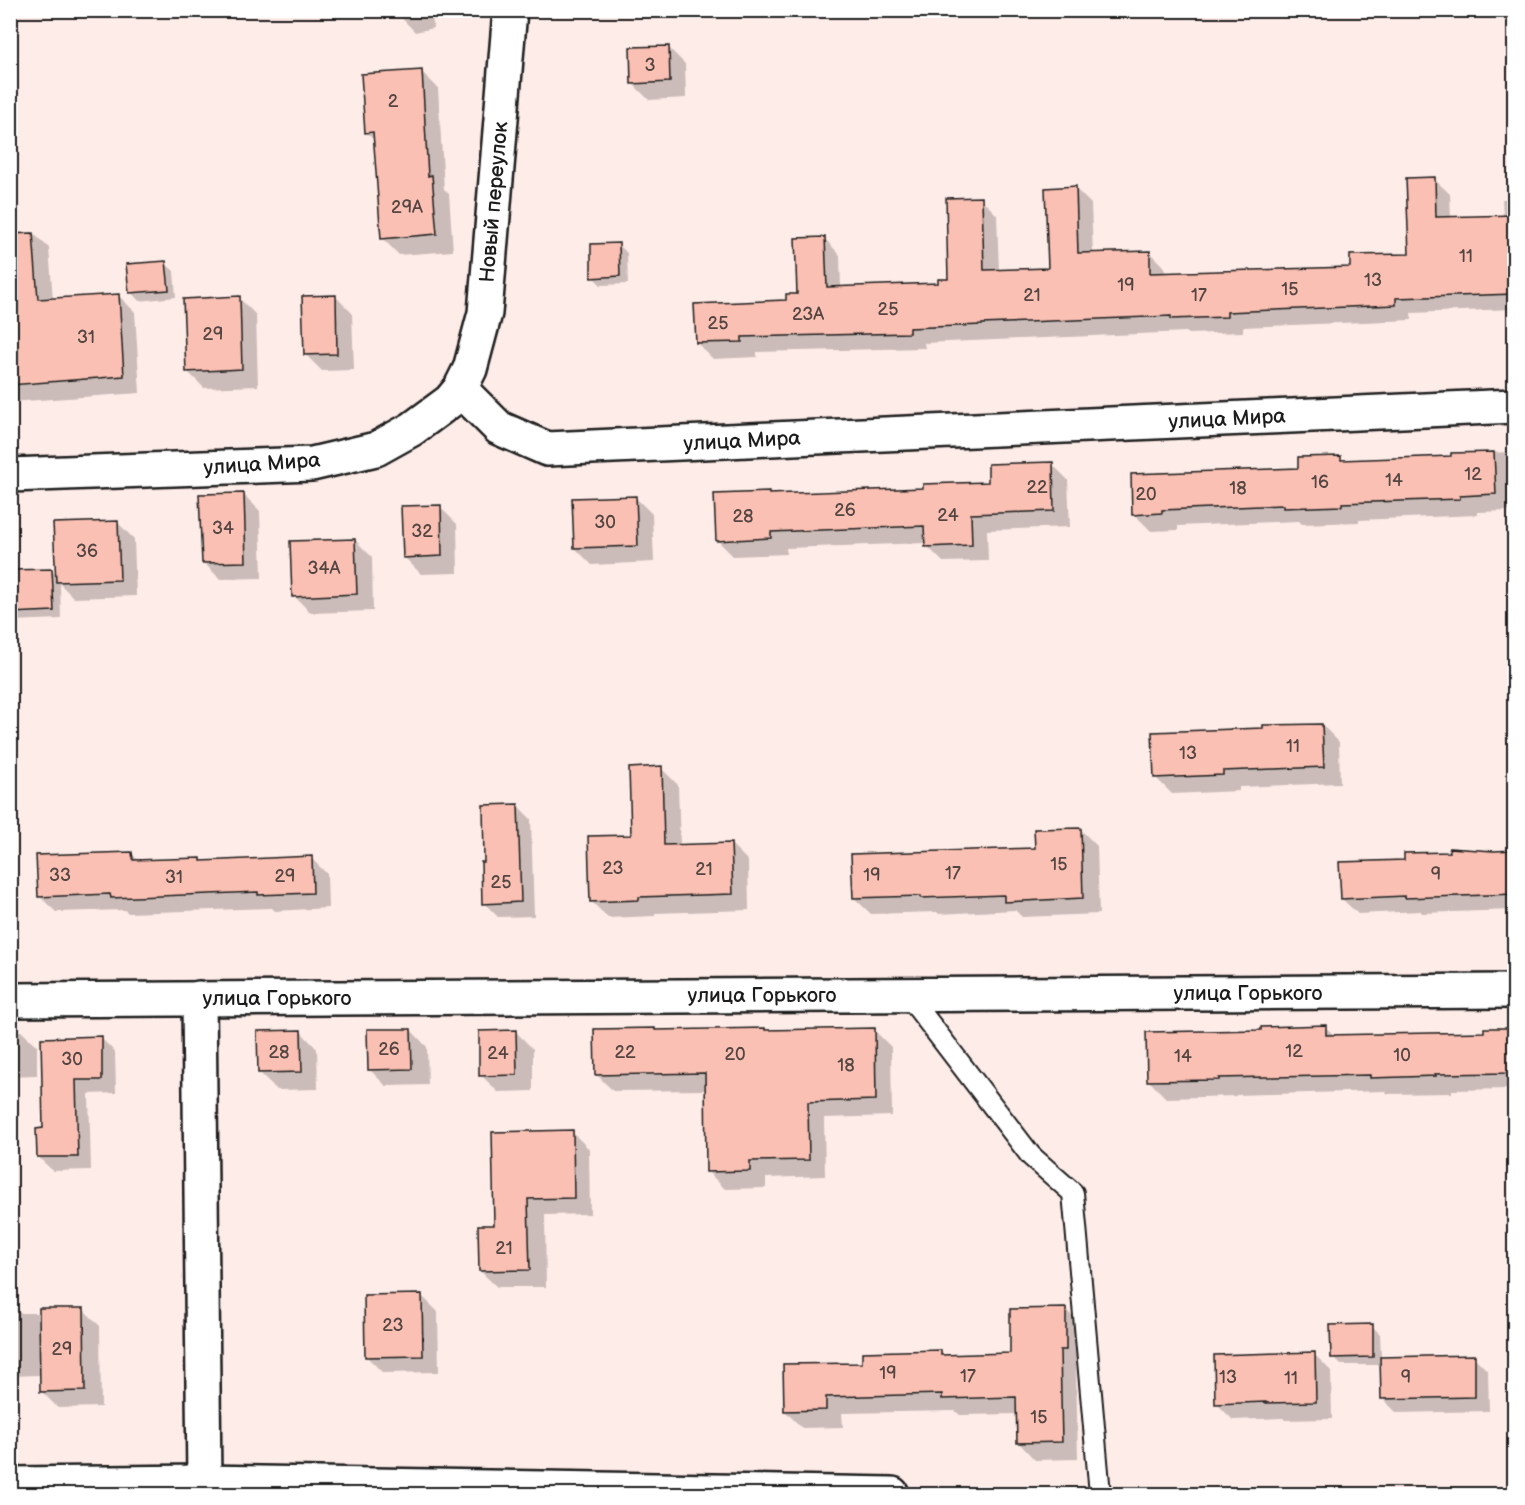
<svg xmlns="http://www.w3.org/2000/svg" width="1525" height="1505" font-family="'Balsamiq Sans',sans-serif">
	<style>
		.shadow { fill: #0003 }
		.building { fill: #fac0b3; stroke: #1c1c1c; stroke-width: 1.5 }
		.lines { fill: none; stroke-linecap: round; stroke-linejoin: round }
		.service-casing { stroke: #1c1c1c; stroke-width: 24 }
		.minor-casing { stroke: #1c1c1c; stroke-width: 38 }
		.tertiary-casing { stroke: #1c1c1c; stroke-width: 38 }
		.service { stroke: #fff; stroke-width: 20 }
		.minor { stroke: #fff; stroke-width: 33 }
		.tertiary { stroke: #fff; stroke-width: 33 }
		.labels { text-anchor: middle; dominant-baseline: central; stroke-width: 4.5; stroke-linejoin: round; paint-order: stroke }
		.number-label { font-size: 18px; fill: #544542 }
		.street-label { font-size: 21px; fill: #1c1c1c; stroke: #fff }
	</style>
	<rect width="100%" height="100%" fill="#feece8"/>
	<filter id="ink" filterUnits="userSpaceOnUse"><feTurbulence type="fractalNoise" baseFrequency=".0167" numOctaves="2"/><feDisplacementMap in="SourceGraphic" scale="12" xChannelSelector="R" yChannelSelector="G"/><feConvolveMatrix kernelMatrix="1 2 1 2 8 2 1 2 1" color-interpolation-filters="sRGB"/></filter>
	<g filter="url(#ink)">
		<g class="shadow">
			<path d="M394 10H463L432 18 434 28 415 32Z"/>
			<path d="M681 10H702L684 14Z"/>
			<path d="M787 10H820L821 14 792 16Z"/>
			<path d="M668 47 685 64 686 98 649 100 632 83Z"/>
			<path d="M421 71 438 88 444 189 449 194 453 251 399 255 382 238 375 141 366 132Z"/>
			<path d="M1434 179 1450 194 1451 219 1503 217 1502 199H1514V309L1411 313 1412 320 1243 327V332L1189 334 1186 332 924 343 925 348 757 352V357L713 359 697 343 798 295 825 239 840 255 841 288 940 285 950 280 981 199 997 215 999 271 1049 269 1075 188 1091 204 1093 254 1149 252 1165 268V274L1352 268 1410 255Z"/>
			<path d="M32 232 49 248 53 300 118 295 135 312 140 393 10 402V233Z"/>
			<path d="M618 244 627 253 628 284 601 285 593 277Z"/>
			<path d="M165 263 174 271 176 297 139 301 131 292Z"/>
			<path d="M335 296 352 313 354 370 322 371 305 354Z"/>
			<path d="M239 298 256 315 258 386 204 388 187 371Z"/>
			<path d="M1514 452V509L1512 511 1477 512V515L1359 520V522L1302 524 1299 521 1178 526V530L1151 531 1134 514 1340 458 1343 461 1453 457V454Z"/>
			<path d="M1052 464 1068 480 1070 527 987 530 988 561 943 562 927 546 926 543 786 548 787 554 733 556 717 540 770 495 924 490 990 484Z"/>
			<path d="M243 494 260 511 262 578 220 579 203 562Z"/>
			<path d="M635 497 652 514 654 562 592 565 575 548Z"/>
			<path d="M440 507 457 524 458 573 421 574 404 557Z"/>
			<path d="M117 522 134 539 136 596 74 598 60 584 61 619 10 621V572L52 571 57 576Z"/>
			<path d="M355 540 372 557 373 611 311 613 294 596Z"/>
			<path d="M1322 725 1339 742 1340 783 1239 787V791L1172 794 1155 777 1265 730Z"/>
			<path d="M661 768 678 785 680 846 731 844 748 861 749 910 655 913V916L608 918 591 901 632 836Z"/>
			<path d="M517 805 531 819 534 916 498 917 484 903 486 863Z"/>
			<path d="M1080 829 1097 846 1099 914 1022 917 1015 910 939 914 937 912 871 914 854 898 1036 849Z"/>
			<path d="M1494 852H1514V910L1422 913 1421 911 1358 914 1342 899 1406 862Z"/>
			<path d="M132 854 139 861 201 859 204 862 311 858 327 874 328 908 275 911 272 908 128 913 125 910 56 912 39 896Z"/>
			<path d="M1325 1027 1335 1036 1486 1033 1514 1029V1089L1452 1090V1093L1388 1094 1385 1091 1236 1095V1096L1166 1098 1149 1081 1263 1031Z"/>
			<path d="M411 1030 427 1047 428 1085 386 1086 370 1070Z"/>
			<path d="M874 1030 891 1047 892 1116 824 1118 825 1176 766 1178V1188L725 1189 708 1172 707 1090 613 1091 596 1074 767 1032Z"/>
			<path d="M10 1031H21L37 1046V1075L10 1076Z"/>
			<path d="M301 1032 317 1049 318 1089 277 1090 260 1073Z"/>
			<path d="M516 1032 533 1049V1091L498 1092 481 1075Z"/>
			<path d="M101 1038 115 1052 116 1093 89 1094 91 1170 53 1171 38 1157 45 1130Z"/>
			<path d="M572 1132 589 1149 590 1214 545 1215 546 1287H497L480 1271 495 1226Z"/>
			<path d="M421 1295 438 1312 439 1372 383 1373 366 1356Z"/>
			<path d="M83 1309 100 1326 101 1407 58 1408 41 1391V1375L10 1376V1313H40Z"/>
			<path d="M1065 1309 1082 1326 1083 1366H1076L1078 1459 1035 1460 1019 1443 1018 1414 960 1415 955 1411 842 1413 843 1427 802 1428 785 1411 864 1364 940 1352 944 1356 1012 1355Z"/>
			<path d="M1372 1326 1380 1334 1381 1358 1474 1357 1488 1371 1489 1411 1397 1413 1383 1399 1382 1365H1341L1333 1357Z"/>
			<path d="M1314 1354 1331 1371 1332 1419 1285 1420 1283 1418 1233 1420 1216 1403Z"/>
		</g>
		<g class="building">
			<path d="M669 46 670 82 631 84 630 47Z"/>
			<path d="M422 70 428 176 432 175 437 234 381 239 373 132 365 133 361 74Z"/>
			<path d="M1435 177 1436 217 1515 215V294L1396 298V305L1227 312V317L1171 319V316L982 324V325L909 328V333L742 337V342L696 343 694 304 786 300V294H797L795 238 825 237 827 287 938 283V279H948L946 198 982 197 984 270 1048 268 1045 188 1076 186 1078 253 1150 251V273L1350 267V255L1409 254 1406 178Z"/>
			<path d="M33 233 38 299 119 294 124 376 10 385V234Z"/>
			<path d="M619 243 620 276 591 278V244Z"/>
			<path d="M166 261 169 290 129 293 126 264Z"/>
			<path d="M336 295 337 354 304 355 302 296Z"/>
			<path d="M240 296 242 369 186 372 183 299Z"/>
			<path d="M1494 452 1496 494 1460 496V499L1342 503V506L1283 508V505L1162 510V513L1132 515 1131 474 1298 468V457L1341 456V460L1451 456V453Z"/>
			<path d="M1053 462 1054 511 971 514 972 545 925 547 924 526 771 532V538L716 541 714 494 769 492V494L923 488V484L988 482V464Z"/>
			<path d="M244 493 246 562 202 563 199 494Z"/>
			<path d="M636 496 638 546 574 548 572 498Z"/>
			<path d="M441 505 442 556 403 558 401 506Z"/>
			<path d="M118 521 120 580 56 582 53 523Z"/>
			<path d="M355 539 357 594 292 597 290 541Z"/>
			<path d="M52 569 54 611 10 613V570Z"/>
			<path d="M1322 724 1324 767 1223 771V775L1154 778 1152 732 1263 728V725Z"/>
			<path d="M662 766 664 845 731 843 733 894 639 897V900L590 902 588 836 631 835 629 768Z"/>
			<path d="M518 804 521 902 482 904 481 862H484L483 805Z"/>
			<path d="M1081 828 1083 898 1004 902V895L921 898V896L853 898 851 854 1035 848 1034 829Z"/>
			<path d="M1449 848 1494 851 1515 850V894L1405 898V896L1341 899 1339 862 1404 860V853L1450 852Z"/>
			<path d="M132 852 133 860 201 858V861L312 856 313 893 258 895V892L111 898 110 894 38 897 36 855Z"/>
			<path d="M1326 1025V1035L1484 1032V1028H1515V1073L1435 1074 1436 1076 1370 1078V1075L1219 1078V1080L1147 1081 1146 1032 1261 1030V1027Z"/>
			<path d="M655 1028V1030L765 1028V1030L875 1028 876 1100 808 1102 809 1160 750 1161V1171L706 1172 705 1073 595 1075 594 1029Z"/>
			<path d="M367 1029H411L412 1069 368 1070Z"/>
			<path d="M301 1030 302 1072 258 1073 257 1031Z"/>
			<path d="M516 1030 517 1075 479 1076V1031Z"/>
			<path d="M102 1036V1080H76L78 1157H37L36 1129 43 1128 41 1038Z"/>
			<path d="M573 1130 574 1198 528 1199 530 1270 479 1271 478 1225H494L492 1132Z"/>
			<path d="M422 1294 423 1356 365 1357 364 1295Z"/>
			<path d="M39 1308H84L85 1391 40 1392Z"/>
			<path d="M1066 1308V1350H1060L1062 1442 1017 1443 1016 1397 942 1399V1394L826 1397V1410L784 1411 783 1364 862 1363V1352L941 1350V1355L1010 1353V1309Z"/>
			<path d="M1373 1324V1357L1331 1358 1330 1325Z"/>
			<path d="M1315 1352 1316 1402 1266 1403V1402L1215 1404 1214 1355Z"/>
			<path d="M1475 1355V1397L1381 1399 1380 1357Z"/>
		</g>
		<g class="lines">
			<g class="service-casing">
				<path id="service" d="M907 994 1031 1156 1073 1193 1100 1494"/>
			</g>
			<g class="minor-casing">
				<g id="minor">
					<path d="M460 389 499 428 547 449 1514 406"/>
					<path d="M199 998 204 1482 202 1494"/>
					<path d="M10 1000 1514 991"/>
					<path d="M10 1484 204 1482 892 1494"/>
				</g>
			</g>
			<g class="tertiary-casing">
				<path id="tertiary" d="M10 475 312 464 376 449 412 429 450 401 460 389 470 369 485 313 510 10"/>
			</g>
			<use href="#service" class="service"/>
			<use href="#minor" class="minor"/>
			<use href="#tertiary" class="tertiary"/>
		</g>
	</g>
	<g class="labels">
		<g class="number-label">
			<text x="650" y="65">3</text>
			<text x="393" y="101">2</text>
			<text x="407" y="207">29А</text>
			<text x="1466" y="256">11</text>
			<text x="1373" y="280">13</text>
			<text x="1126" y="285">19</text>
			<text x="1290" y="289">15</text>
			<text x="1032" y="295">21</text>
			<text x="1199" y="295">17</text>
			<text x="888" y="309">25</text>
			<text x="808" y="314">23А</text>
			<text x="718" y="323">25</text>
			<text x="213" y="334">29</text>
			<text x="86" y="337">31</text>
			<text x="1473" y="474">12</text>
			<text x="1394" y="480">14</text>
			<text x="1320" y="482">16</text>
			<text x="1037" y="487">22</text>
			<text x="1238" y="488">18</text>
			<text x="1146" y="494">20</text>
			<text x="845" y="510">26</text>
			<text x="948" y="515">24</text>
			<text x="743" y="516">28</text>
			<text x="605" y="522">30</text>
			<text x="223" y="528">34</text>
			<text x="422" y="531">32</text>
			<text x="87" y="551">36</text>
			<text x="324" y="568">34А</text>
			<text x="1293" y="746">11</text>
			<text x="1188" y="753">13</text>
			<text x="1059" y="864">15</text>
			<text x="613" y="868">23</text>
			<text x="704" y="869">21</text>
			<text x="953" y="873">17</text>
			<text x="1436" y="874">9</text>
			<text x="60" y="875">33</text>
			<text x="872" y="875">19</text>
			<text x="285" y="876">29</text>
			<text x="174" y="877">31</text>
			<text x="501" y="882">25</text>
			<text x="389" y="1049">26</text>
			<text x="1294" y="1051">12</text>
			<text x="279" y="1052">28</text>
			<text x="625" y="1052">22</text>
			<text x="498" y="1053">24</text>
			<text x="735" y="1054">20</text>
			<text x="1402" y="1055">10</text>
			<text x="1183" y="1056">14</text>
			<text x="72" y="1059">30</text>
			<text x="846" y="1065">18</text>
			<text x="504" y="1248">21</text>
			<text x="393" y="1325">23</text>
			<text x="62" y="1349">29</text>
			<text x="888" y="1373">19</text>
			<text x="968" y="1376">17</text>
			<text x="1228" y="1377">13</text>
			<text x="1406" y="1377">9</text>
			<text x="1291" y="1378">11</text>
			<text x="1039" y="1417">15</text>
		</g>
		<g class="street-label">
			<text transform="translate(494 202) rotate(-85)">Новый переулок</text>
			<text transform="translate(1227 419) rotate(-3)">улица Мира</text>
			<text transform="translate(742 441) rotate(-3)">улица Мира</text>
			<text transform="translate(262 464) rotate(-4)">улица Мира</text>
			<text x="1248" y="993">улица Горького</text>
			<text x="762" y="995">улица Горького</text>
			<text x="277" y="998">улица Горького</text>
		</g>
	</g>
	<rect width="1525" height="1505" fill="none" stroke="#fff" stroke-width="36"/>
	<rect x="18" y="18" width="1489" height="1469" fill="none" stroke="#1c1c1c" stroke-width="2" filter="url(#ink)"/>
</svg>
